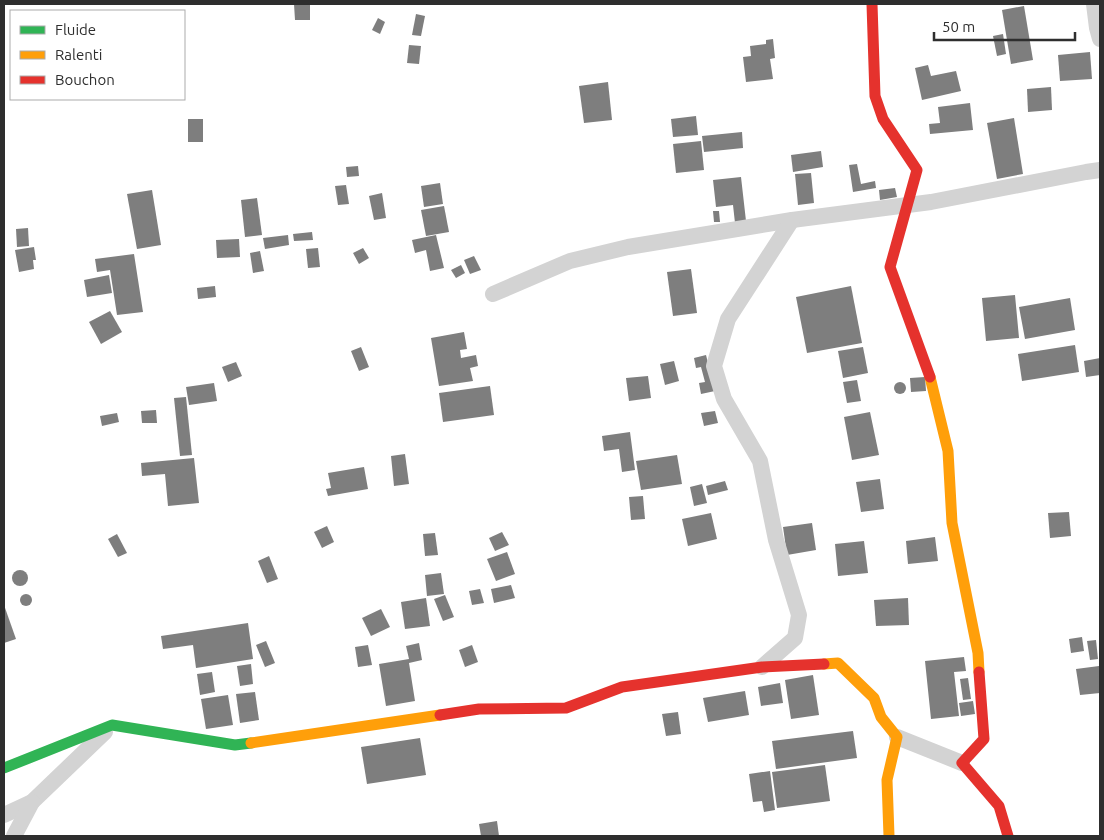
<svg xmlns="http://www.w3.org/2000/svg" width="1104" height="840" font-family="Ubuntu,sans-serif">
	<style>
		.building { fill: #7e7e7e }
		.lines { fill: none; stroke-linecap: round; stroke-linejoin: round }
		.street { stroke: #d3d3d3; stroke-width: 16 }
		.fast { stroke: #30b455; stroke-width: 11 }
		.slow { stroke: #ff9f0a; stroke-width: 11 }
		.jam { stroke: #e5322d; stroke-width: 11 }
	</style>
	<rect width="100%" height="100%" fill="#fff"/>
	<g class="building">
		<path d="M294 4H310V20H295Z"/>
		<path d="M1024 6 1033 60 1011 64 1002 10Z"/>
		<path d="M416 14 425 16 421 36 412 35Z"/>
		<path d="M378 18 385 22 380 34 372 30Z"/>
		<path d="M1003 34 1006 54 997 56 993 36Z"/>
		<path d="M773 39 775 58 770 59 773 79 746 82 743 57 751 56 750 46 766 44V40Z"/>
		<path d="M409 45 421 46 419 64 407 63Z"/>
		<path d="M1090 52 1092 79 1060 81 1058 55Z"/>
		<path d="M928 65 931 76 956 71 961 91 922 100 915 68Z"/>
		<path d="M608 82 612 120 584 123 579 86Z"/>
		<path d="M1051 87 1052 110 1028 112 1027 89Z"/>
		<path d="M970 103 973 130 930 134 929 124 940 123 938 107Z"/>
		<path d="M696 116 698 135 673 137 671 119Z"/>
		<path d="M1014 118 1023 174 997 179 987 123Z"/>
		<rect x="188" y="119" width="15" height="23"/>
		<path d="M742 132 743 148 704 152 702 136Z"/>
		<path d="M701 141 704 170 676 173 673 144Z"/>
		<path d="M821 151 823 167 793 172 791 155Z"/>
		<path d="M857 164 861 184 875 181 876 188 853 192 849 165Z"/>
		<path d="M358 166 359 176 347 177 346 167Z"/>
		<path d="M811 173 814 203 798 205 795 174Z"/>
		<path d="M741 177 746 221 735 223 733 205 716 207 713 180Z"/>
		<path d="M440 183 443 204 424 207 421 186Z"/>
		<path d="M346 185 349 204 338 205 335 186Z"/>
		<path d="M895 188 897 197 880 200 879 190Z"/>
		<path d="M152 190 161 245 137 249 127 194Z"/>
		<path d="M382 193 386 218 374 220 369 196Z"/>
		<path d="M257 198 262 235 245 237 241 200Z"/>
		<path d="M444 206 449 232 426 236 421 210Z"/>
		<path d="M713 211H719L720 222H714Z"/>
		<path d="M28 228 29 246 17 247 16 229Z"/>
		<path d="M312 232 313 240 294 241 293 234Z"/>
		<path d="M288 235 289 245 265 249 263 238Z"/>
		<path d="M436 235 444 268 430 271 426 250 415 253 412 240Z"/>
		<path d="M239 239 240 257 217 258 216 240Z"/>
		<path d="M34 247 36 260H33L34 269 19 272 15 250Z"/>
		<path d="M318 248 320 267 308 268 306 249Z"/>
		<path d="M363 248 369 258 359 264 353 253Z"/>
		<path d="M260 251 264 271 253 273 250 253Z"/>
		<path d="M134 254 143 312 117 315 110 270 97 272 95 259Z"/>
		<path d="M474 256 481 270 470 274 464 260Z"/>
		<path d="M461 265 465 273 456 278 451 270Z"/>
		<path d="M691 269 697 313 673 316 667 272Z"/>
		<path d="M109 275 112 293 87 297 84 280Z"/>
		<path d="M215 286 216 297 198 299 197 288Z"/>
		<path d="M851 286 862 343 807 353 796 297Z"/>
		<path d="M1015 295 1019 338 986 341 982 298Z"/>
		<path d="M1070 298 1075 330 1025 339 1019 307Z"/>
		<path d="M110 311 122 332 101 344 89 322Z"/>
		<path d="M464 332 467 349 460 350 461 358 476 355 478 366 470 368 473 381 439 386 431 338Z"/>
		<path d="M1075 345 1079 372 1022 381 1018 354Z"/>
		<path d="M361 347 369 367 359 371 351 351Z"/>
		<path d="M863 347 868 373 843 378 838 351Z"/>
		<path d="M706 355 715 391 701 394 699 383 705 382 701 367 696 368 694 358Z"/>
		<path d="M1100 358V375L1086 377 1084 361Z"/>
		<path d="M674 361 679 381 665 385 660 364Z"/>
		<path d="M236 362 242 376 228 382 222 367Z"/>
		<path d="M648 376 651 398 629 401 626 378Z"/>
		<path d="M925 377 926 391 911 392 910 378Z"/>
		<path d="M857 380 861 401 847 403 843 382Z"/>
		<circle cx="900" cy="388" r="6"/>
		<path d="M214 383 217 401 189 405 186 387Z"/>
		<path d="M490 386 494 415 443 422 439 393Z"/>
		<path d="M186 397 192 455 180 456 174 398Z"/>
		<path d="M156 410 157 423H142L141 411Z"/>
		<path d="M715 411 718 423 704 426 701 413Z"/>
		<path d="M870 412 879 455 852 460 844 417Z"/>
		<path d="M117 413 119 422 102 426 100 416Z"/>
		<path d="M630 432 635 470 622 472 619 449 604 451 602 436Z"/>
		<path d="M405 454 409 484 394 486 391 456Z"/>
		<path d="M677 455 682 484 641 490 636 461Z"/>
		<path d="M194 458 199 503 168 506 165 474 142 476 141 463Z"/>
		<path d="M364 467 368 489 328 496 326 489 331 488 328 473Z"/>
		<path d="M880 479 884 509 861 512 856 482Z"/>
		<path d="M725 481 728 490 708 495 706 486Z"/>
		<path d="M702 484 707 503 694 506 690 487Z"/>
		<path d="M643 496 645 519 631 520 629 497Z"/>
		<path d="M1069 512 1071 536 1050 538 1048 513Z"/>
		<path d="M711 513 717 539 688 546 682 519Z"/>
		<path d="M812 523 816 550 787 555 783 527Z"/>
		<path d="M327 526 334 542 322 548 314 532Z"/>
		<path d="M502 532 509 545 495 551 489 538Z"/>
		<path d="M435 533 438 555 425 556 423 534Z"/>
		<path d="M117 534 127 553 118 557 108 539Z"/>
		<path d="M935 537 938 561 908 564 906 541Z"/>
		<path d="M864 541 868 573 838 576 835 544Z"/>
		<path d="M507 552 515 574 496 581 487 559Z"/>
		<path d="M269 556 278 579 267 583 258 561Z"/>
		<circle cx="20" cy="578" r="8"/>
		<path d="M441 573 444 594 427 596 425 575Z"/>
		<path d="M511 585 515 598 494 603 491 589Z"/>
		<path d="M480 589 484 603 472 605 469 591Z"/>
		<circle cx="26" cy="600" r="6"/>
		<path d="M445 595 454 617 443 621 434 599Z"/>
		<path d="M426 598 430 626 405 629 401 602Z"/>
		<path d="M908 598 909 625 876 626 874 600Z"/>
		<path d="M4 605 16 639 4 643Z"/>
		<path d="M381 609 390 627 371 636 362 618Z"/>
		<path d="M248 623 253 659 196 668 193 645 163 649 161 636Z"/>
		<path d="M1082 637 1084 651 1071 653 1069 639Z"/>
		<path d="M1096 640 1098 659 1090 660 1087 641Z"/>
		<path d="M266 641 275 663 265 667 256 645Z"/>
		<path d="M419 643 422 660 409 663 415 701 386 706 379 664 409 659 406 646Z"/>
		<path d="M368 645 372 665 358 667 355 647Z"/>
		<path d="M472 645 478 662 465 667 459 650Z"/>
		<path d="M964 657 966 671 954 672 959 716 931 719 925 661Z"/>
		<path d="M251 664 253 684 240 686 237 666Z"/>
		<path d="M1099 666 1100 676V693L1080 695 1076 669Z"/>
		<path d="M212 672 215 692 200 695 197 674Z"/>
		<path d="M813 675 819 715 791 719 785 680Z"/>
		<path d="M968 678 971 699 963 700 960 679Z"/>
		<path d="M780 683 783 703 761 706 758 687Z"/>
		<path d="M745 691 749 715 708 722 703 698Z"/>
		<path d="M255 692 259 720 240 723 236 694Z"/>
		<path d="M228 695 233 725 206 729 201 699Z"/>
		<path d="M973 701 975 714 961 716 959 703Z"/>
		<path d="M678 712 681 734 666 736 662 714Z"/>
		<path d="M853 731 857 758 776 769 772 741Z"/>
		<path d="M420 738 426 775 367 784 361 747Z"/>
		<path d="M825 765 830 801 777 808 772 772Z"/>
		<path d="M770 771 775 810 764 812 762 801 753 802 749 774Z"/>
		<path d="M497 821 499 836H481L479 824Z"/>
	</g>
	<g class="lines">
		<g class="street">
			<path d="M1094 4 1097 28 1100 39"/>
			<path d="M493 294 570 261 628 247 792 220 931 202 1086 172 1100 170"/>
			<path d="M762 667 795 638 799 615 776 540 760 461 724 399 714 366 728 319 792 220"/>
			<path d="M897 737 962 763"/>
			<path d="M4 815 32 802 105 732"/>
			<path d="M14 836 32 802"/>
		</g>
		<path class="fast" d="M4 768 112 725 235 745 251 743"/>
		<g class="slow">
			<path d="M930 377 948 451 952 523 978 653 979 672"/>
			<path d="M824 664 838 663 874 698 881 717 897 737 887 780 889 836"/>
			<path d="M251 743 440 715"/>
		</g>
		<g class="jam">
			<path d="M872 4 875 96 883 119 917 170 890 267 930 377"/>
			<path d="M979 672 984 739 962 763 999 806 1008 836"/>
			<path d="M440 715 479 709 566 708 622 687 762 667 824 664"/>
		</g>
	</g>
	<rect width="1104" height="840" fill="none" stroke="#2e2e2e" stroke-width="10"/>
	<rect x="10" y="10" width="175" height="90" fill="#ffffff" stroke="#ababab"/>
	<rect x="20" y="26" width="25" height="8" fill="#30b455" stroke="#ababab"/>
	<text x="55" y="35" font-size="15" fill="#2e2e2e">Fluide</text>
	<rect x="20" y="51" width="25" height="8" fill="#ff9f0a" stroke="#ababab"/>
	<text x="55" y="60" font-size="15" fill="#2e2e2e">Ralenti</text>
	<rect x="20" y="76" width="25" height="8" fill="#e5322d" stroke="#ababab"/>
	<text x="55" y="85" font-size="15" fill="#2e2e2e">Bouchon</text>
	<path d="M934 32v8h141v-8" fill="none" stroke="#2e2e2e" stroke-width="2.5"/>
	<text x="942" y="32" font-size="15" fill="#2e2e2e" stroke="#ffffff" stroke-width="4" paint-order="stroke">50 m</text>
</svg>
